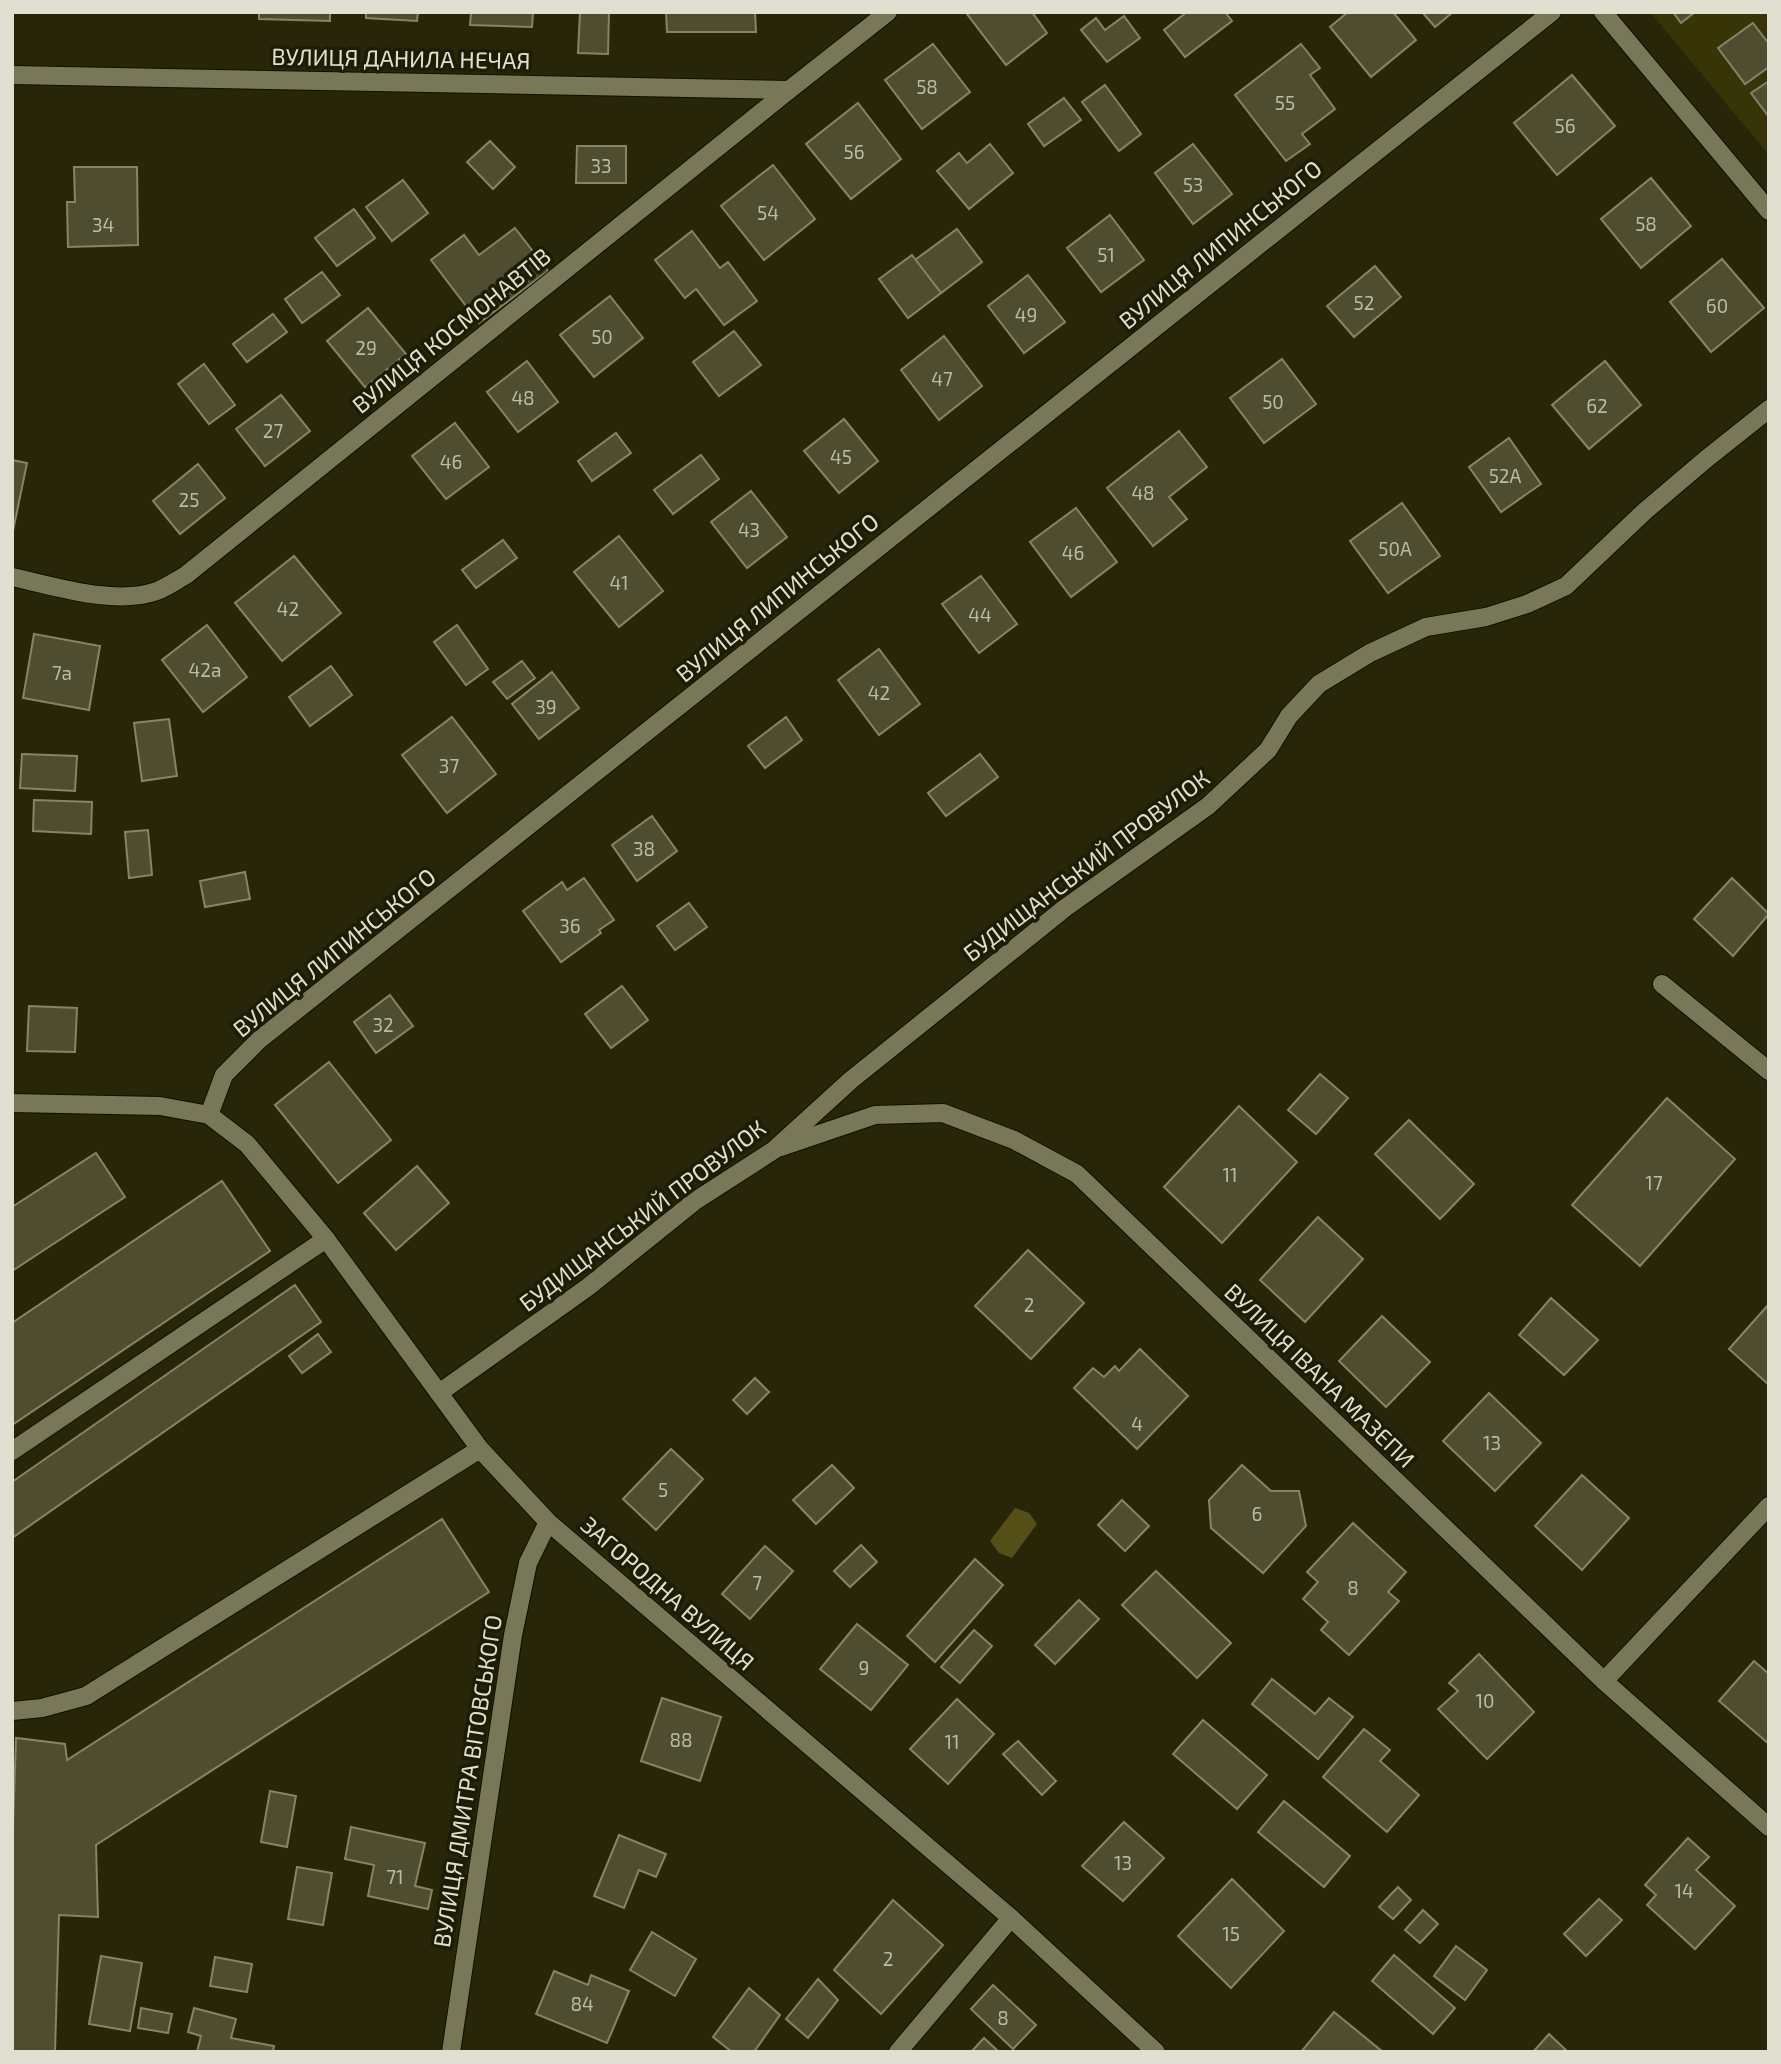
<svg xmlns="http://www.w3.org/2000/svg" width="1781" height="2064" font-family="'Exo 2',sans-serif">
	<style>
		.green { fill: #373408 }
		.water { fill: #534f17 }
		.building { fill: #4f4d30; stroke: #858465; stroke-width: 2 }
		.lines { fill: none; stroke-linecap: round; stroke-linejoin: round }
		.minor-casing { stroke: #110f00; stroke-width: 20 }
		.minor { stroke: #787758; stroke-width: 18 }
		.labels { text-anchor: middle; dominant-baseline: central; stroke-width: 7; stroke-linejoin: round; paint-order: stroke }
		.number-label { font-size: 19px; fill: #bcbba8 }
		.street-label { font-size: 23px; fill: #e1e0d0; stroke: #1e1c02 }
	</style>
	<rect width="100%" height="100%" fill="#282609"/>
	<path class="green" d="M1650 12H1769V155Z"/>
	<path class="water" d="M1015 1508 1029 1513 1037 1524 1012 1558 999 1553 990 1541Z"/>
	<g class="building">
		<path d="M259 12H330V21L259 19Z"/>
		<path d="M366 12H418L417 21 366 18Z"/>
		<path d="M471 12H533L532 27 470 25Z"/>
		<path d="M580 12H609L608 54 578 53Z"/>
		<path d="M666 12H755L756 32H667Z"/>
		<path d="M969 12H1032L1047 33 1006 65 967 14Z"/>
		<path d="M1187 12H1225L1232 21 1185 57 1164 30Z"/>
		<path d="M1348 12H1393L1416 40 1371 77 1330 27Z"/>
		<path d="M1422 12H1453L1435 27Z"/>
		<path d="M1673 12H1695L1681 23Z"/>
		<path d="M1124 16 1140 38 1107 62 1081 30 1096 18 1105 30Z"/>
		<path d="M1753 23 1769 44V67L1745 84 1718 48Z"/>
		<path d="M933 44 970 92 922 129 885 80Z"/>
		<path d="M1301 44 1320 68 1310 75 1335 109 1302 134 1310 144 1286 161 1235 95Z"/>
		<path d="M1572 75 1615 126 1557 175 1514 123Z"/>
		<path d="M1769 81V117L1751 93Z"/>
		<path d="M1105 85 1141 134 1119 151 1082 102Z"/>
		<path d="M1064 98 1081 120 1044 146 1028 124Z"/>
		<path d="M858 103 901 159 851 199 806 144Z"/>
		<path d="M490 141 515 167 493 189 467 162Z"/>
		<path d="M990 144 1013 173 969 209 937 171 959 153 967 163Z"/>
		<path d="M1193 144 1232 194 1193 224 1155 173Z"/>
		<path d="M577 146H626V183H576Z"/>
		<path d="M773 165 815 219 764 260 721 206Z"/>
		<path d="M74 167H137L138 245 68 247 67 202H75Z"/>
		<path d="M1651 178 1691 226 1641 268 1601 219Z"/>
		<path d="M403 180 428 213 392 241 366 207Z"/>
		<path d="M354 209 375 238 337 266 315 238Z"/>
		<path d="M1110 215 1144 260 1101 292 1067 248Z"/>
		<path d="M515 228 548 271 479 323 431 260 464 235 479 255Z"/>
		<path d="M957 229 982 262 941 293 915 260Z"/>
		<path d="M692 231 720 268 728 262 757 301 724 325 696 289 685 298 655 260Z"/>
		<path d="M912 255 941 293 908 318 879 279Z"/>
		<path d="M1722 259 1764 308 1711 352 1670 302Z"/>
		<path d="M1375 266 1401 297 1354 337 1327 306Z"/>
		<path d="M322 272 340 295 302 323 285 299Z"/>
		<path d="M1028 275 1065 322 1024 353 988 306Z"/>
		<path d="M610 296 643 338 594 377 560 335Z"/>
		<path d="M368 308 406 354 365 387 327 341Z"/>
		<path d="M273 314 287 332 247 362 233 344Z"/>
		<path d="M734 331 761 365 719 396 693 362Z"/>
		<path d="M944 336 982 386 939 420 901 370Z"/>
		<path d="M1282 359 1316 404 1264 443 1230 398Z"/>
		<path d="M527 361 558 402 518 432 487 392Z"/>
		<path d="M1605 361 1641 405 1589 449 1552 405Z"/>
		<path d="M204 364 235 405 209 424 178 384Z"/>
		<path d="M281 395 310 431 265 466 236 429Z"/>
		<path d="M844 419 878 461 839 493 804 451Z"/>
		<path d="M455 423 489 467 446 499 412 456Z"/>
		<path d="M1179 431 1207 467 1169 497 1187 519 1153 546 1107 488Z"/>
		<path d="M616 433 631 453 592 481 578 461Z"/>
		<path d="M1509 438 1541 484 1501 512 1469 467Z"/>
		<path d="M701 455 719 479 673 514 654 490Z"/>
		<path d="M12 460 27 463 13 531H12Z"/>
		<path d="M198 464 225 498 180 534 153 501Z"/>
		<path d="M751 491 787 537 747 568 711 522Z"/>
		<path d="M1402 503 1440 556 1388 593 1350 541Z"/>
		<path d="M1076 508 1117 562 1071 597 1030 542Z"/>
		<path d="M619 536 663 591 619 627 574 572Z"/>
		<path d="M503 540 517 558 476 588 462 570Z"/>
		<path d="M294 556 341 613 282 661 235 603Z"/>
		<path d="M981 576 1017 624 979 653 942 604Z"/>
		<path d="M207 625 247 677 203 712 162 660Z"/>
		<path d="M457 625 488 669 466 685 434 642Z"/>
		<path d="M34 634 100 646 89 710 23 698Z"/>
		<path d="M879 649 920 704 879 735 838 680Z"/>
		<path d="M522 661 535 678 507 699 493 682Z"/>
		<path d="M331 666 352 695 310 726 289 697Z"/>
		<path d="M552 672 579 708 539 739 512 704Z"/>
		<path d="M452 717 496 774 447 813 402 755Z"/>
		<path d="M786 717 802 740 765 768 748 746Z"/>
		<path d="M169 719 177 776 142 781 134 723Z"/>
		<path d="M22 754 77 756 75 791 20 788Z"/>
		<path d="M980 754 998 777 946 816 928 793Z"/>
		<path d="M34 800 92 802 91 834 33 831Z"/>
		<path d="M652 816 677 851 637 881 612 845Z"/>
		<path d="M148 830 152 875 129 878 125 832Z"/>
		<path d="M245 872 250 899 205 907 200 881Z"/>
		<path d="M584 878 614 920 599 930 601 933 561 962 523 911 562 882 567 890Z"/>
		<path d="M1732 878 1769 914 1733 956 1694 919Z"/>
		<path d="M689 903 707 927 675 950 657 926Z"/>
		<path d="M622 986 648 1020 611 1048 585 1014Z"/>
		<path d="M390 995 413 1026 376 1053 354 1022Z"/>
		<path d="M29 1006 77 1008 75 1052 27 1051Z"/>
		<path d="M329 1062 391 1140 338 1183 275 1105Z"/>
		<path d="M1320 1074 1348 1098 1316 1134 1288 1110Z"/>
		<path d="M1667 1098 1735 1159 1640 1266 1572 1205Z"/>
		<path d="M1239 1106 1297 1162 1222 1243 1164 1187Z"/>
		<path d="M1409 1120 1474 1184 1440 1219 1375 1154Z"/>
		<path d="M96 1153 125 1197 12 1271V1207Z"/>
		<path d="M417 1166 449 1203 396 1250 364 1213Z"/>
		<path d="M222 1181 270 1251 12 1425V1323Z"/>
		<path d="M1318 1217 1363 1259 1305 1322 1260 1280Z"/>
		<path d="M1028 1250 1084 1303 1031 1359 975 1306Z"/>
		<path d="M295 1285 321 1322 12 1538V1482Z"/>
		<path d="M1551 1298 1598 1340 1564 1375 1519 1335Z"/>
		<path d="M1769 1304V1385L1729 1349Z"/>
		<path d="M1382 1316 1430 1362 1386 1407 1339 1361Z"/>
		<path d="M318 1334 331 1352 302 1373 289 1356Z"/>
		<path d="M1140 1349 1188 1396 1137 1449 1074 1388 1093 1368 1104 1377 1115 1366 1119 1371Z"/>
		<path d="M755 1378 769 1392 747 1414 733 1400Z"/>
		<path d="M1489 1393 1541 1443 1495 1491 1443 1441Z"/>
		<path d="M671 1449 703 1479 656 1530 623 1499Z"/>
		<path d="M832 1465 854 1488 816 1524 793 1500Z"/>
		<path d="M1242 1465 1271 1491H1299L1306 1526 1263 1573 1211 1528 1209 1500Z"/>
		<path d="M1582 1475 1629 1518 1582 1570 1535 1526Z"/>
		<path d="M1122 1500 1149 1526 1125 1551 1098 1525Z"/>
		<path d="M442 1519 489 1592 96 1845 98 1917 59 1915 55 2052H12V1859L16 1738 65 1744 67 1760Z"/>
		<path d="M1353 1523 1406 1572 1388 1592 1399 1601 1349 1655 1321 1630 1328 1622 1303 1599 1318 1582 1307 1572Z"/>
		<path d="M861 1545 877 1562 850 1587 834 1571Z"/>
		<path d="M765 1546 793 1571 750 1619 722 1594Z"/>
		<path d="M975 1559 1003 1585 935 1662 907 1636Z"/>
		<path d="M1156 1571 1231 1643 1197 1678 1122 1605Z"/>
		<path d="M1079 1600 1099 1619 1055 1664 1035 1645Z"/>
		<path d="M857 1624 908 1665 871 1710 820 1669Z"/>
		<path d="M974 1630 992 1646 960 1683 941 1667Z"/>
		<path d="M1479 1654 1534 1712 1487 1759 1438 1709 1458 1691 1449 1683Z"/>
		<path d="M1754 1661 1769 1674V1744L1719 1701Z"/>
		<path d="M1272 1679 1315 1714 1329 1698 1353 1717 1318 1759 1252 1704Z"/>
		<path d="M662 1698 721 1717 700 1781 641 1761Z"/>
		<path d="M957 1699 994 1734 948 1784 910 1749Z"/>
		<path d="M1203 1720 1267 1775 1237 1809 1173 1754Z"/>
		<path d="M1364 1729 1390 1750 1380 1761 1419 1795 1387 1832 1323 1777Z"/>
		<path d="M1018 1741 1056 1781 1042 1795 1003 1754Z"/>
		<path d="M270 1791 296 1796 287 1847 261 1842Z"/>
		<path d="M1284 1801 1350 1856 1324 1887 1258 1832Z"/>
		<path d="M1124 1822 1164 1858 1123 1901 1082 1866Z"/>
		<path d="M351 1827 425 1843 415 1886 432 1890 428 1909 368 1896 374 1865 345 1859Z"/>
		<path d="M619 1835 666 1854 656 1877 639 1870 624 1908 594 1896Z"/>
		<path d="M1688 1838 1709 1857 1696 1870 1735 1906 1695 1949 1647 1905 1656 1895 1645 1885Z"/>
		<path d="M297 1867 332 1873 323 1925 288 1919Z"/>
		<path d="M1232 1879 1284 1931 1231 1988 1178 1936Z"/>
		<path d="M1398 1887 1411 1900 1393 1919 1379 1907Z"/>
		<path d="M1599 1899 1622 1920 1586 1956 1564 1934Z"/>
		<path d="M893 1900 943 1945 881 2014 834 1970Z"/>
		<path d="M1423 1910 1438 1924 1420 1943 1405 1930Z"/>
		<path d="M652 1932 696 1959 675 1996 630 1970Z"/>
		<path d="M1456 1946 1487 1970 1465 2000 1434 1976Z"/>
		<path d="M1394 1955 1455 2008 1433 2034 1372 1981Z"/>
		<path d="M101 1956 142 1963 130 2031 89 2024Z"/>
		<path d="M215 1957 252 1964 247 1992 210 1986Z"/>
		<path d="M554 1971 588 1985 591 1975 629 1991 607 2043 536 2014Z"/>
		<path d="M818 1979 838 2000 808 2038 786 2019Z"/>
		<path d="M993 1985 1036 2025 1013 2049 971 2009Z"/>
		<path d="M749 1988 780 2015 754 2052H732L713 2037Z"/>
		<path d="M141 2008 172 2014 168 2033 138 2028Z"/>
		<path d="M194 2008 236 2019 231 2038 274 2046 273 2052H197L201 2036 188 2032Z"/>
		<path d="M1334 2012 1383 2052H1301Z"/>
		<path d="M1549 2034 1568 2052H1533Z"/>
		<path d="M984 2038 999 2052H971Z"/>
	</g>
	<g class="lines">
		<g class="minor-casing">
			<g id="minor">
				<path d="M1603 12 1769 211"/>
				<path d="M12 75 789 90"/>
				<path d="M12 577C55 586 114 606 157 591 167 587 177 580 186 575L789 90 888 12"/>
				<path d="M1662 984 1769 1071"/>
				<path d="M12 1103 160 1106 209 1115 247 1144 326 1239 480 1449 548 1522 1011 1918 1156 2052"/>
				<path d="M209 1115 224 1075 259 1040 1552 12"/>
				<path d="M781 1147 875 1115 943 1113 1014 1140 1077 1174 1604 1681 1769 1827"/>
				<path d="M439 1393 588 1287 695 1201 774 1150 851 1080 1065 908 1208 806 1268 750 1289 716 1319 684 1370 653 1426 627 1486 617 1527 604 1566 586 1645 511 1705 460 1769 409"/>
				<path d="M12 1451 326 1239"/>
				<path d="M1604 1681 1769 1506"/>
				<path d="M12 1711 42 1708 86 1696 480 1449"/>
				<path d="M451 2052 513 1635 528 1563 548 1522"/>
				<path d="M898 2052 1011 1918"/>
			</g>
		</g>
		<use href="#minor" class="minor"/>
	</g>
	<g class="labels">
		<g class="number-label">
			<text x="927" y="86">58</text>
			<text x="1285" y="102">55</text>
			<text x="1565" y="125">56</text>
			<text x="854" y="151">56</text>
			<text x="601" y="165">33</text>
			<text x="1193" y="184">53</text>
			<text x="768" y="212">54</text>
			<text x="1646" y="223">58</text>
			<text x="103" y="224">34</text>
			<text x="1106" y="254">51</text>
			<text x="1364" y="302">52</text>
			<text x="1717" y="305">60</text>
			<text x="1026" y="314">49</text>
			<text x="602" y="336">50</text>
			<text x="366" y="347">29</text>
			<text x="942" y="378">47</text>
			<text x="523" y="397">48</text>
			<text x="1273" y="401">50</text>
			<text x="1597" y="405">62</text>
			<text x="273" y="430">27</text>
			<text x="841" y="456">45</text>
			<text x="451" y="461">46</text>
			<text x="1505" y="475">52А</text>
			<text x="1143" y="492">48</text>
			<text x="189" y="499">25</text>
			<text x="749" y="529">43</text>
			<text x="1395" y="548">50А</text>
			<text x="1073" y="552">46</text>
			<text x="619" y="582">41</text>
			<text x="288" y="608">42</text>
			<text x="980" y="614">44</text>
			<text x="205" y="669">42а</text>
			<text x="62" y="672">7а</text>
			<text x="879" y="692">42</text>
			<text x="546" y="706">39</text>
			<text x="449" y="765">37</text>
			<text x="644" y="848">38</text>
			<text x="570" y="925">36</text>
			<text x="383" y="1024">32</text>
			<text x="1230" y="1174">11</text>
			<text x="1654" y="1182">17</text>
			<text x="1029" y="1304">2</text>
			<text x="1137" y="1423">4</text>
			<text x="1492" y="1442">13</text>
			<text x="663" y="1489">5</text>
			<text x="1257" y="1513">6</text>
			<text x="757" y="1582">7</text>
			<text x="1353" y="1587">8</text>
			<text x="864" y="1667">9</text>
			<text x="1485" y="1700">10</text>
			<text x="681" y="1739">88</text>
			<text x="952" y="1741">11</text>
			<text x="1123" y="1862">13</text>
			<text x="395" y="1876">71</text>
			<text x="1684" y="1890">14</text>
			<text x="1231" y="1933">15</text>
			<text x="888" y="1958">2</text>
			<text x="582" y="2003">84</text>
			<text x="1003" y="2017">8</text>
		</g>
		<g class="street-label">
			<text transform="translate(401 58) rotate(1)">ВУЛИЦЯ ДАНИЛА НЕЧАЯ</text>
			<text transform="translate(1220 244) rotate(-39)">ВУЛИЦЯ ЛИПИНСЬКОГО</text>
			<text transform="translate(451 330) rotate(-39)">ВУЛИЦЯ КОСМОНАВТІВ</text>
			<text transform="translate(777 597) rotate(-39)">ВУЛИЦЯ ЛИПИНСЬКОГО</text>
			<text transform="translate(1086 865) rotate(-37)">БУДИЩАНСЬКИЙ ПРОВУЛОК</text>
			<text transform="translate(334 952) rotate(-39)">ВУЛИЦЯ ЛИПИНСЬКОГО</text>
			<text transform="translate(642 1215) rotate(-37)">БУДИЩАНСЬКИЙ ПРОВУЛОК</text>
			<text transform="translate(1320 1375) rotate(44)">ВУЛИЦЯ ІВАНА МАЗЕПИ</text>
			<text transform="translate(668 1593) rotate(41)">ЗАГОРОДНА ВУЛИЦЯ</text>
			<text transform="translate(467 1781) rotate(-81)">ВУЛИЦЯ ДМИТРА ВІТОВСЬКОГО</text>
		</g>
	</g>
	<rect width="1781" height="2064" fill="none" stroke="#e1e0d0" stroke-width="28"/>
</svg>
